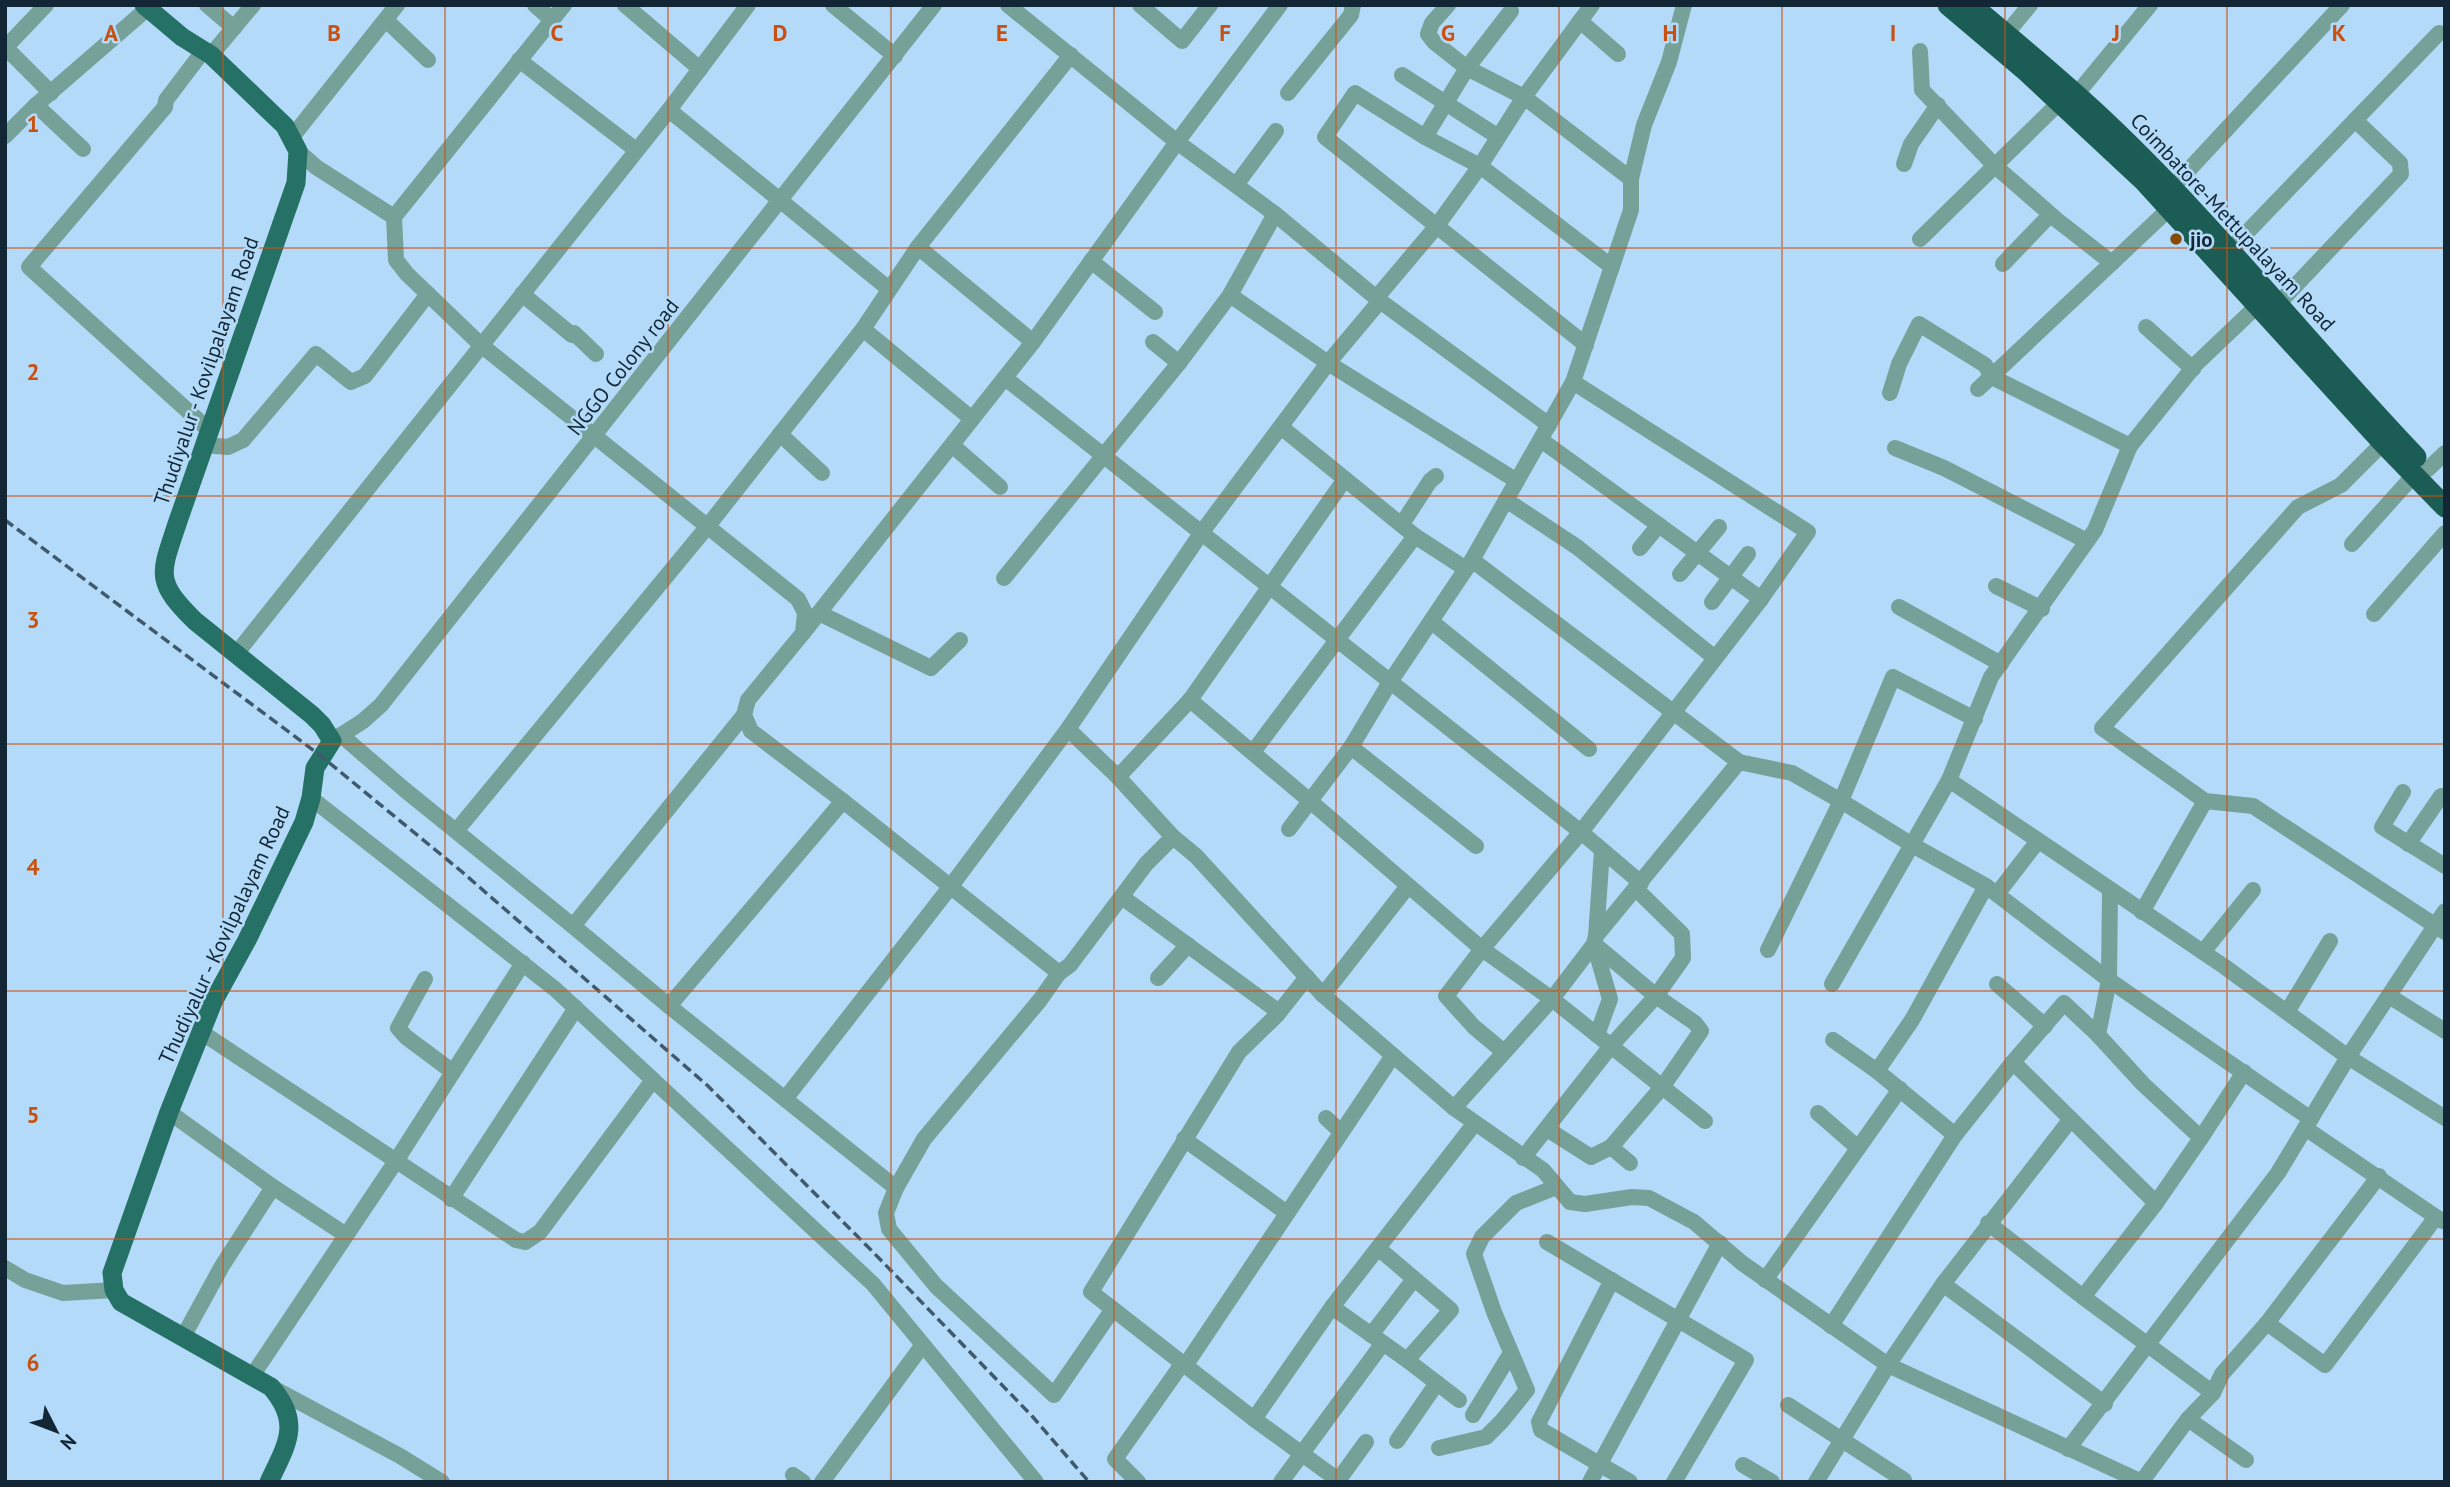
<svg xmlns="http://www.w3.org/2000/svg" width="2450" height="1487" font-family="'PT Sans',sans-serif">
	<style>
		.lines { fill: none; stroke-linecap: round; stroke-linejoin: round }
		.minor { stroke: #75a199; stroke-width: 16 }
		.major { stroke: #257166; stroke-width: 19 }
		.highway { stroke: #1b5d54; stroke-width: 21 }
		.rail { stroke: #40596c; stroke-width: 3.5; stroke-dasharray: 10 5; stroke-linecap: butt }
		.grid { fill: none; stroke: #c85112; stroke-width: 2; stroke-opacity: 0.55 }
		.poi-dot { fill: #864b02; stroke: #b3dbf9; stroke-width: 2.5 }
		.labels { text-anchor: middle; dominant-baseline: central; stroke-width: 5; stroke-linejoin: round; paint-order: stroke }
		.street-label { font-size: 21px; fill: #132635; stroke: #b3dbf9 }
		.poi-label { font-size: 21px; font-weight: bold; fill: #132635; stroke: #b3dbf9; text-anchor: start }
		.grid-label { font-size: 23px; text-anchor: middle; font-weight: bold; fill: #c85112; stroke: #b3dbf9; stroke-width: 5; stroke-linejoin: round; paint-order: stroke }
	</style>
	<rect width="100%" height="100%" fill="#b3dbf9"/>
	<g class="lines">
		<g class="minor">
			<path d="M207 5 234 28"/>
			<path d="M535 5 552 20"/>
			<path d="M625 5 700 69"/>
			<path d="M833 5 895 56"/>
			<path d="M1140 5 1182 41 1210 5"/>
			<path d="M1448 5 1432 23 1428 34 1434 42 1467 68 1511 11"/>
			<path d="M386 20 428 60"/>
			<path d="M1580 21 1618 54"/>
			<path d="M2006 34 2030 5"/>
			<path d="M5 47 51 93"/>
			<path d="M5 48 46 5"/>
			<path d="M204 50 166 100 165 107 29 267 210 431"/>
			<path d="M1920 51 1922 90 1995 166 2057 220 2112 263"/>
			<path d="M211 55 253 5"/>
			<path d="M519 60 636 150"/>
			<path d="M1402 75 1497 136"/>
			<path d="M1288 93 1351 15 1353 5"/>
			<path d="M2076 95 2150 5"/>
			<path d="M36 105 83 149"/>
			<path d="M669 110 889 289"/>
			<path d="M5 136 36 105 148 8"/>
			<path d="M292 137 397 5"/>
			<path d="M1425 137 1467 68 1524 97 1631 179"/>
			<path d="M298 151 316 167 394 217 396 260 407 274 481 345 798 599 805 613 803 633 748 700 744 715 751 731 843 801 1059 973 1070 965 1146 864 1173 837 1196 856 1323 995 1454 1108 1543 1170 1570 1202 1585 1204 1632 1197 1649 1198 1694 1222 1742 1263 1888 1365 2142 1482"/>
			<path d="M1904 164 1911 144 1938 105"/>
			<path d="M1236 185 1276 131"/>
			<path d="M2171 189 2342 5"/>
			<path d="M394 217 564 5"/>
			<path d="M1920 239 2060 102"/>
			<path d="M918 247 1033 342"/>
			<path d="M2229 251 2439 33"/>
			<path d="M1091 261 1155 312"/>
			<path d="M2003 264 2050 215"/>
			<path d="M522 294 572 335 574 333 596 354"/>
			<path d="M1230 295 1328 363 1517 481"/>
			<path d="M1377 297 1436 227 1480 166 1524 97 1592 5"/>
			<path d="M1380 301 1549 425"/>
			<path d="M2278 304 2401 174 2400 163 2355 120"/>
			<path d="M2258 305 2196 364 2130 446 2095 530 1991 677 1949 780 2225 967 2348 1057 2445 1118"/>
			<path d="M2146 327 2193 369"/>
			<path d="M863 329 972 419"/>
			<path d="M1153 342 1179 363"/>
			<path d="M1586 345 1325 137 1355 93 1425 137 1480 166 1612 267"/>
			<path d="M1005 378 1581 832 1761 599 1808 532 1573 382 1631 210V179L1644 125 1669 62 1684 5"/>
			<path d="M1573 382 1472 560 1390 682 1351 747 1310 801 1482 949 1581 832 1641 883"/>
			<path d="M1978 389 2169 209"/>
			<path d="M1890 393 1899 364 1919 324 1985 365 1992 377 2130 446"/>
			<path d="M1281 427 1415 536 1466 569"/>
			<path d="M780 434 822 473"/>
			<path d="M1541 440 1761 599"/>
			<path d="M2383 443 2341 485 2298 507 2102 728 2205 801 2253 806 2445 932"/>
			<path d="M204 445 228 447 243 440 316 354 351 382 365 376 428 294"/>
			<path d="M952 445 1000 487"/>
			<path d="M1895 448 1944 468 2087 541"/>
			<path d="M2428 469 2445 453"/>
			<path d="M1506 500 1577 547 1715 658"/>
			<path d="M1402 524 1430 481 1436 476"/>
			<path d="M2352 544 2414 475"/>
			<path d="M1640 548 1659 525"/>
			<path d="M1472 560 1739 762 1792 773 1841 801 1893 677 1975 719"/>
			<path d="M1680 574 1719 527"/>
			<path d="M1004 578 1179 363 1230 295 1275 214"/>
			<path d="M1996 586 2042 609"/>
			<path d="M1712 602 1748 554"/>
			<path d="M1899 607 2001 664"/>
			<path d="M819 613 931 668 960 640"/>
			<path d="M2374 614 2445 533"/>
			<path d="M1432 622 1589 749"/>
			<path d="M803 633 1033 342 1177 142 1008 5"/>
			<path d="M236 654 669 110 748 5"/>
			<path d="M1190 700 1310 801 1289 829"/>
			<path d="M1068 729 1118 777 1173 837"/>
			<path d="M341 735 405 790 573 926 744 715"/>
			<path d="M332 741 363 721 381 705 934 5"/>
			<path d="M1351 747 1476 846"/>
			<path d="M1253 752 1415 536"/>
			<path d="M1118 777 1190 700 1345 479"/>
			<path d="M2403 792 2382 827 2445 866"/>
			<path d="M311 798 555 989 873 1284 1036 1482"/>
			<path d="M843 801 669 1006 785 1099 951 886 1068 729 1202 532 1328 363 1380 301 1275 214 1177 142 1280 5"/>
			<path d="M457 830 707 527 863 329 918 247 1071 55"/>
			<path d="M2408 844 2441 796"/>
			<path d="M1986 886 2109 980 2311 1119"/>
			<path d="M1997 894 2038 841"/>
			<path d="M1122 897 1279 1012"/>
			<path d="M2142 912 2205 801"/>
			<path d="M573 926 669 1006"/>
			<path d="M1596 936 1602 851"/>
			<path d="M1594 944 1610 999 1597 1035"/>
			<path d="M1768 950 1841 801 1914 846 1986 886 1912 1020 1877 1071 1955 1135 2013 1062 2064 1003 2098 1035 2109 980 2110 891"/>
			<path d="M2203 952 2253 890"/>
			<path d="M1307 977 1277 1015 1239 1052 1091 1292 1254 1419 1332 1307 1475 1123"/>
			<path d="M1158 978 1188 945"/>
			<path d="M425 979 398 1028 406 1037 453 1072"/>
			<path d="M1832 984 1949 780"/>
			<path d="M1997 984 2045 1026"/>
			<path d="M1323 995 1408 886"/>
			<path d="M2389 996 2445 1031"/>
			<path d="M2287 1012 2330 941"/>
			<path d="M201 1032 516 1240 525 1242 540 1232 653 1080"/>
			<path d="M2098 1035 2143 1084 2201 1138 2156 1203 2083 1297 2213 1393 2222 1374 2267 1323 2379 1176"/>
			<path d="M1833 1040 1877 1071"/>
			<path d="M1504 1052 1474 1027 1446 996 1482 949 1552 999 1705 1121"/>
			<path d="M2013 1062 2156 1203"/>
			<path d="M785 1099 896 1188 924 1139 1040 1000 1059 973"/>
			<path d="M1454 1108 1552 999 1594 944 1596 936 1739 762"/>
			<path d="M169 1112 273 1187 346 1235"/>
			<path d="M1818 1113 1858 1148"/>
			<path d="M1326 1118 1340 1131"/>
			<path d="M2305 1128 2442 1221"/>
			<path d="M1547 1129 1591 1157 1611 1147 1663 1086 1701 1031 1695 1023 1656 996 1594 944"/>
			<path d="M2201 1138 2244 1072"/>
			<path d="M1184 1139 1287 1213"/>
			<path d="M1611 1147 1630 1163"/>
			<path d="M1523 1158 1611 1046 1656 996 1683 958 1682 934 1636 889"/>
			<path d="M896 1188 886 1213 889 1229 936 1286 1054 1395 1113 1309"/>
			<path d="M451 1199 576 1008"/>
			<path d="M1988 1223 2083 1297"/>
			<path d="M1547 1242 1746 1360 1674 1482"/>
			<path d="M1378 1248 1451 1310 1407 1360"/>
			<path d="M5 1268 25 1280 63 1293 114 1290"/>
			<path d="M1612 1280 1539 1422 1541 1430 1630 1482"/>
			<path d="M1765 1280 1900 1089"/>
			<path d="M1943 1284 2105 1404"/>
			<path d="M1332 1307 1407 1360 1459 1400"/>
			<path d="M2267 1323 2325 1365 2436 1217"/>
			<path d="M1831 1326 1955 1135"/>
			<path d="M1371 1335 1414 1279"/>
			<path d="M183 1337 222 1266 273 1187"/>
			<path d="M1185 1366 1392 1057"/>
			<path d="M252 1376 396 1161 523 963"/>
			<path d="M273 1388 400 1456 442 1482"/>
			<path d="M1788 1405 1904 1480 1903 1482"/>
			<path d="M1473 1415 1511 1353"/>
			<path d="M1254 1419 1338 1480"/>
			<path d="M2188 1419 2246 1460"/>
			<path d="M1397 1441 1437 1383"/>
			<path d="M1439 1448 1486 1437 1502 1421 1527 1390 1494 1312 1474 1254 1482 1237 1516 1203 1556 1187"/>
			<path d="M2068 1449 2278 1173 2348 1057 2445 911"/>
			<path d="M1743 1465 1772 1482"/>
			<path d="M793 1475 803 1482"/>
			<path d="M2142 1481 2188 1419 2213 1393"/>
			<path d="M822 1482 922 1346"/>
			<path d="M1138 1482 1115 1459 1182 1364"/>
			<path d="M1281 1482 1383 1343"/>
			<path d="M1337 1482 1366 1442"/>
			<path d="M1590 1482 1720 1243"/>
			<path d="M1816 1482 1888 1365 1943 1284 2071 1119"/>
		</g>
		<path class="major" d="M144 5 182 37 211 55 285 126 298 151 296 183 178 521C161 573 153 580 195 621L312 715 322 725 332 741 315 768 311 798 304 822 247 940 213 1002 169 1112 112 1273 114 1290 121 1302 271 1387C302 1423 287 1444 269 1482"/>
		<g class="highway">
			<path d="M1948 5 2026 71 2143 180 2383 443 2445 507"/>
			<path d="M1971 5C2012 39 2054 74 2093 110 2209 217 2307 343 2416 457"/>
		</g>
		<path class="rail" d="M5 520 321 756 461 871 708 1086 872 1251 1032 1416 1089 1482"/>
	</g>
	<path class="grid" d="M223 5V1482M445 5V1482M668 5V1482M891 5V1482M1114 5V1482M1336 5V1482M1559 5V1482M1782 5V1482M2005 5V1482M2227 5V1482M5 248H2445M5 496H2445M5 744H2445M5 991H2445M5 1239H2445"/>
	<circle class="poi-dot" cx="2176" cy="239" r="7"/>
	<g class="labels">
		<g class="street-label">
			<text transform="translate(2233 222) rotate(47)">Coimbatore-Mettupalayam Road</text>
			<text transform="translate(623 367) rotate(-52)">NGGO Colony road</text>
			<text transform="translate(206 371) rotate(-71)">Thudiyalur - Kovilpalayam Road</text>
			<text transform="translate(224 935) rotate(-65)">Thudiyalur - Kovilpalayam Road</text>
		</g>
		<g class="poi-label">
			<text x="2190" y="239">jio</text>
		</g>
	</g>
	<g class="grid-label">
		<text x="111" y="41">A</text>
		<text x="334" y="41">B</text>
		<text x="557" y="41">C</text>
		<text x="780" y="41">D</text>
		<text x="1002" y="41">E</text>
		<text x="1225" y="41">F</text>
		<text x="1448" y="41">G</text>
		<text x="1670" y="41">H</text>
		<text x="1893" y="41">I</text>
		<text x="2116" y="41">J</text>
		<text x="2339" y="41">K</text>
		<text x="33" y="132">1</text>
		<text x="33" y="380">2</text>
		<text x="33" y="628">3</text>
		<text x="33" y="875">4</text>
		<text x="33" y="1123">5</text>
		<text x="33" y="1371">6</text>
	</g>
	<rect width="2450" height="1487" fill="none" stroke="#132635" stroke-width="14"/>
	<g transform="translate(56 1431) rotate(132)" stroke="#b3dbf9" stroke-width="5" paint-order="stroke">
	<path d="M0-5L12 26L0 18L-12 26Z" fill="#132635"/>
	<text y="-10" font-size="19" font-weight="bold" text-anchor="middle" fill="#132635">N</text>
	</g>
</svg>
